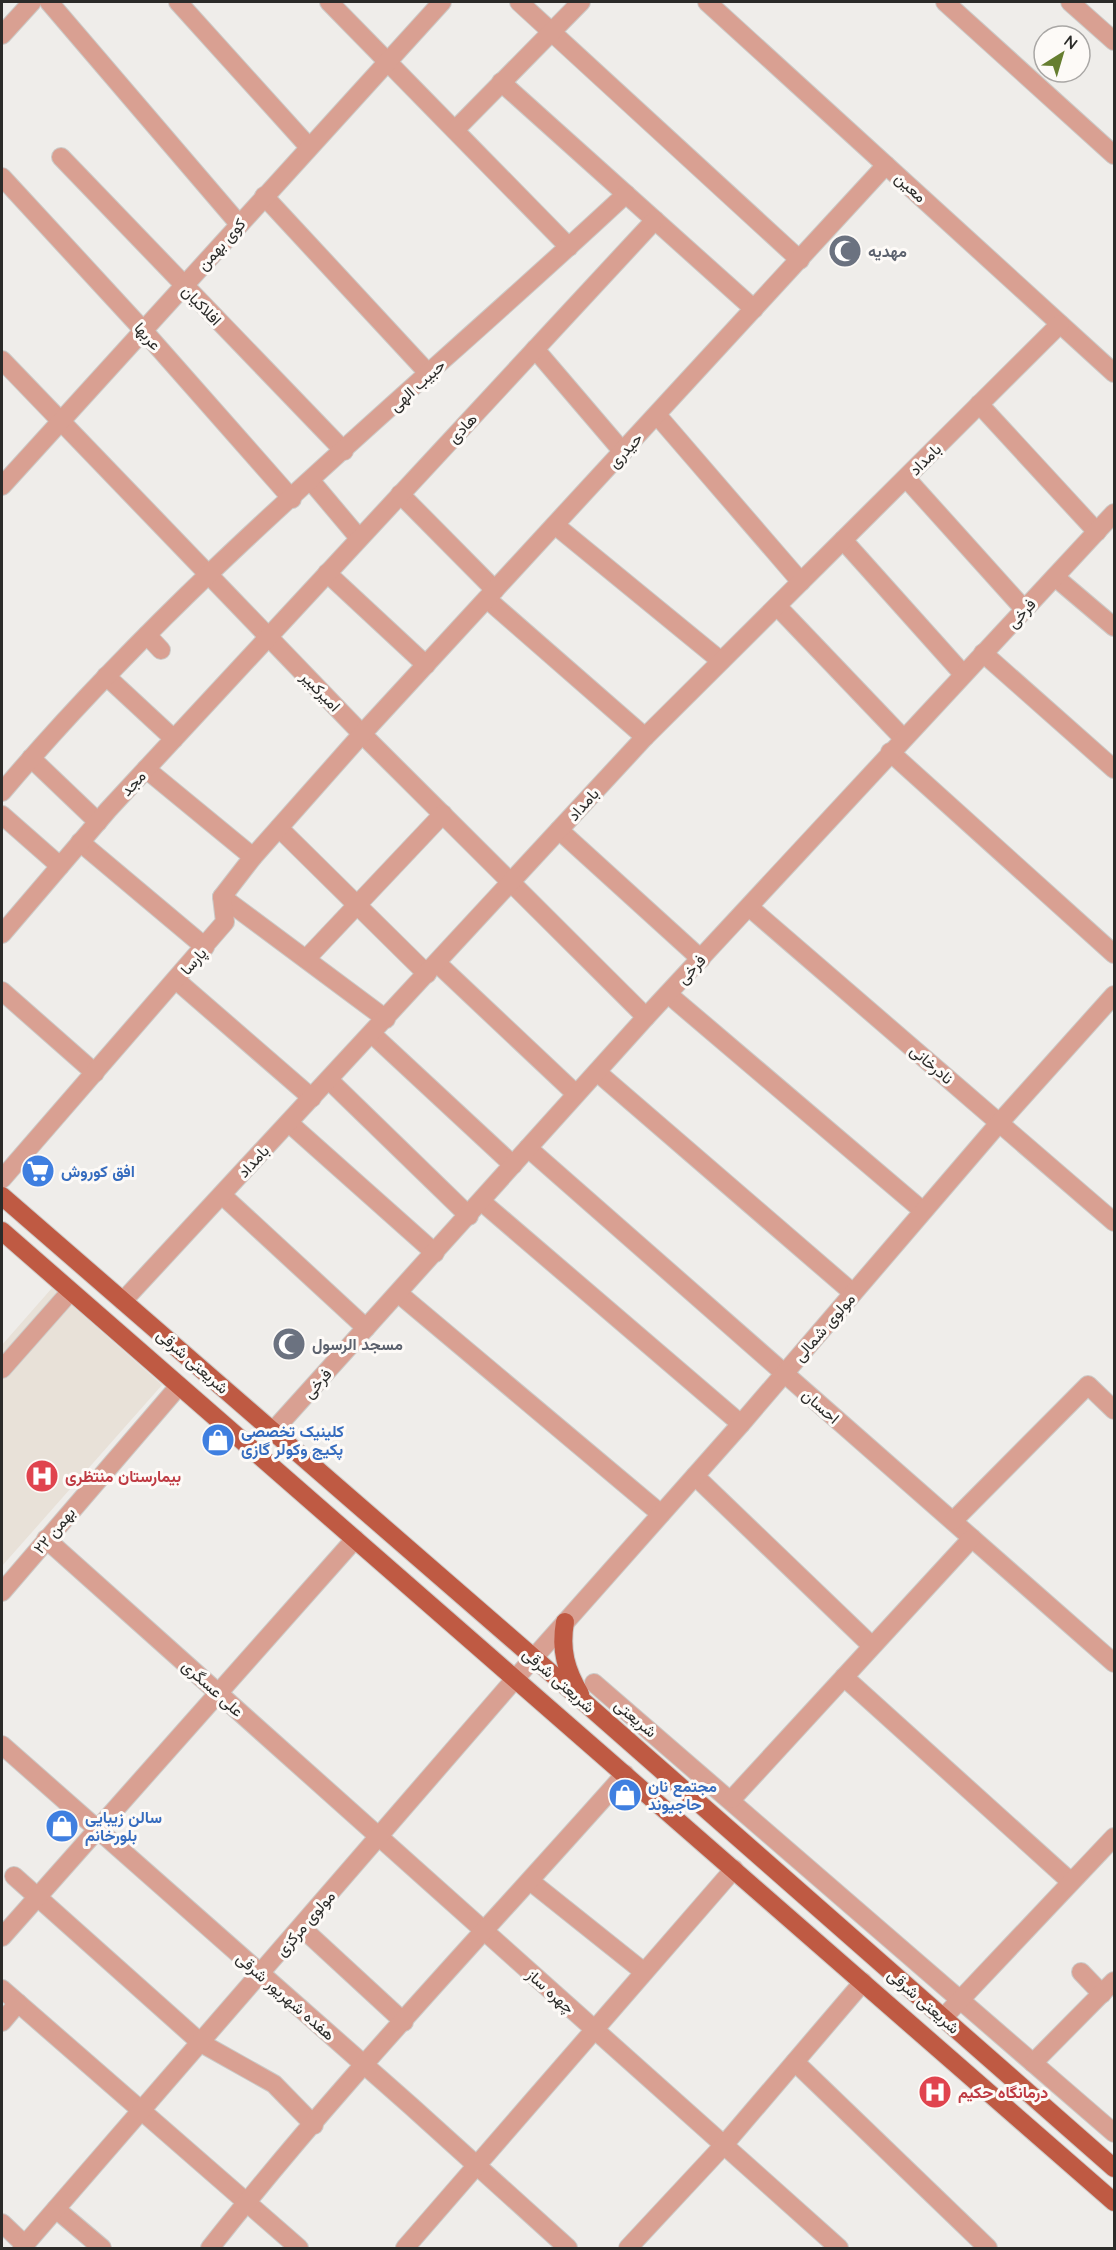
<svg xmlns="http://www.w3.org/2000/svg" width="1116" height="2250" font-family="Quicksand,Vazirmatn,sans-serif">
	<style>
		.built { fill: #e8e1d8 }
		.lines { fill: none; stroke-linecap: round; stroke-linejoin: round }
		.minor-casing { stroke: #cccac7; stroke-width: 20 }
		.major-casing { stroke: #cccac7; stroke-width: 20 }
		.minor { stroke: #d9a092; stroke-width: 18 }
		.major { stroke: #bf5a43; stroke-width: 18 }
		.labels { text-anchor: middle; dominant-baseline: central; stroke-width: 6; stroke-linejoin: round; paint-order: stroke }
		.street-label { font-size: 16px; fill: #2b2b29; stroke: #fdfaf7 }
		.worship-label { font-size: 16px; font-weight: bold; fill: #5b616d; stroke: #fdfaf7; text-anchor: start }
		.shop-label { font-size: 16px; font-weight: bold; fill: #366cbe; stroke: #fdfaf7; text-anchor: start }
		.health-label { font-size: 16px; font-weight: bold; fill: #be3a42; stroke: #fdfaf7; text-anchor: start }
	</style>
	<rect width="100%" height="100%" fill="#efedea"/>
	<path class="built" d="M52 1288 162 1385 2 1566V1345Z"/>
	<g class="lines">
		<g class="minor-casing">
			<g id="minor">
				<path d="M49 2 239 224"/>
				<path d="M178 2 309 147"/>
				<path d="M329 2 569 247"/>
				<path d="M519 2 800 260"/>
				<path d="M707 2 1114 373"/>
				<path d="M945 2 1114 155"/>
				<path d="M1070 2 1114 41"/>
				<path d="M2 35 32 2"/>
				<path d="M501 82 754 309"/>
				<path d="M455 130 581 2"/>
				<path d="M61 157 344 451"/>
				<path d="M2 177 143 330 292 499"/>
				<path d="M264 196 429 374"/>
				<path d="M535 349 623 452"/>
				<path d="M2 360 362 734 646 1017"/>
				<path d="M979 404 1097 532"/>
				<path d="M657 415 801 582"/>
				<path d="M906 478 1024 609"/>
				<path d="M311 481 359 538"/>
				<path d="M2 486 442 2"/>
				<path d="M400 494 495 590"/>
				<path d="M555 525 721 661"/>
				<path d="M843 540 963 674"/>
				<path d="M327 573 426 665"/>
				<path d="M1055 577 1114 627"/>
				<path d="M487 599 645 737"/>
				<path d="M777 606 903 738"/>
				<path d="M147 635 161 650"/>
				<path d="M983 653 1114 769"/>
				<path d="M106 676 174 739"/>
				<path d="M890 752 1114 954"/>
				<path d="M31 758 98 822"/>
				<path d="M146 769 253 857"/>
				<path d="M2 792C188 572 415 391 626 194"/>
				<path d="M2 815 60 866"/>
				<path d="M279 828 427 974"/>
				<path d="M559 830 701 959"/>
				<path d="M80 842 205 947"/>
				<path d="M222 897 386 1019"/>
				<path d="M749 907 1114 1222"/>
				<path d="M2 934 108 810 655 220"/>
				<path d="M306 959 443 814"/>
				<path d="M437 963 576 1094"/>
				<path d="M176 980 312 1098"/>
				<path d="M2 991 95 1073"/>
				<path d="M668 994 923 1211"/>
				<path d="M372 1034 513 1165"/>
				<path d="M597 1072 853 1293"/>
				<path d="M329 1080 469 1216"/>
				<path d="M289 1123 435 1253"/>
				<path d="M528 1148 1114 1663"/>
				<path d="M2 1179 225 922 222 897 253 857 362 734 886 165"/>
				<path d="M222 1195 366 1328"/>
				<path d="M482 1202 741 1424"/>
				<path d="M398 1293 661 1514"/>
				<path d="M123 1301 645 737 1060 324"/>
				<path d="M2 1369 70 1292"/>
				<path d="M273 1431 646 1017 1114 513"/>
				<path d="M695 1476 872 1646"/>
				<path d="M953 1521 1088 1385 1114 1410"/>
				<path d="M46 1539 839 2248"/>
				<path d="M2 1592 178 1387"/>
				<path d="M844 1677 1071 1882"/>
				<path d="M594 1683 1114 2133"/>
				<path d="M2 1745 411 2106 568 2248"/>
				<path d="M732 1799 972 1538"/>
				<path d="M14 1876 201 2043 274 2084 314 2125"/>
				<path d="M530 1881 644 1972"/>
				<path d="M301 1927 404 2022"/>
				<path d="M2 1937 355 1539"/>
				<path d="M1081 1972 1102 1994"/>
				<path d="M2 1989 299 2248"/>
				<path d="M943 2018 1114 1837"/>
				<path d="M2 2022 18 2003"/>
				<path d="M795 2062 988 2248"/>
				<path d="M1033 2063 1114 1981"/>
				<path d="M56 2209 102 2248"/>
				<path d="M2 2223 25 2245"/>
				<path d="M22 2248 515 1679 741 1424 1000 1122 1114 995"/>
				<path d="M210 2248C340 2083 486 1931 625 1774"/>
				<path d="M405 2248 734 1869"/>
				<path d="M628 2248 723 2146 863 1982"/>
			</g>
		</g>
		<g class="major-casing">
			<g id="major">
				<path d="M2 1196 534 1658 1114 2168"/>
				<path d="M2 1231 1114 2202"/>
				<path d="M565 1622C560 1650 566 1670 580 1694"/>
			</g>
		</g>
		<use href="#minor" class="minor"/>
		<use href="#major" class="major"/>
	</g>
	<defs>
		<g id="mosque-disc" transform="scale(1.725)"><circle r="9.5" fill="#6b7280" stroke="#fdfaf7"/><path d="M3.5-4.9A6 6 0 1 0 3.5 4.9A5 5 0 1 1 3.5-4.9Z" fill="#fff"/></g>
		<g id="supermarket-disc" transform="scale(1.725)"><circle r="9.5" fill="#3f7fe0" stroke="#fdfaf7"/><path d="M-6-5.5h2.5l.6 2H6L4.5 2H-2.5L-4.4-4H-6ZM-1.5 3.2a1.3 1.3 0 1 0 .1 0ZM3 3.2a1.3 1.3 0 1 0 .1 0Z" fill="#fff"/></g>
		<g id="shop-disc" transform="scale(1.725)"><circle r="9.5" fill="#3f7fe0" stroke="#fdfaf7"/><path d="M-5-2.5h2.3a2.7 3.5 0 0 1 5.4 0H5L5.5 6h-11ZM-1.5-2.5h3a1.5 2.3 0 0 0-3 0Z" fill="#fff"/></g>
		<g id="hospital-disc" transform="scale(1.725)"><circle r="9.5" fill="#e0444e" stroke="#fdfaf7"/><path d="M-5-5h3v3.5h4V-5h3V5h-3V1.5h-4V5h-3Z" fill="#fff"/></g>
	</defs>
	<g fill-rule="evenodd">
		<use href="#mosque-disc" x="845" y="251"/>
		<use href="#supermarket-disc" x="38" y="1171"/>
		<use href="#mosque-disc" x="289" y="1344"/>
		<use href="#shop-disc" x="218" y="1440"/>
		<use href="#hospital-disc" x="42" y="1476"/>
		<use href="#shop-disc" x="625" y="1795"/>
		<use href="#shop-disc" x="62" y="1826"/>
		<use href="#hospital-disc" x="935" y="2092"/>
	</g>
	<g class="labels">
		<g class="street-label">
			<text transform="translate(911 187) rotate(42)">معین</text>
			<text transform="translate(221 244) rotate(-48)">کوی بهمن</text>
			<text transform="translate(202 305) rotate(46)">افلاکیان</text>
			<text transform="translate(148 336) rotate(48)">عربها</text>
			<text transform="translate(417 385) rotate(-42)">حبیب الهی</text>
			<text transform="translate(462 428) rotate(-47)">هادی</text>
			<text transform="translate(625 450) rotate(-47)">حیدری</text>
			<text transform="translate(925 459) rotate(-45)">بامداد</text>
			<text transform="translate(1021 613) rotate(-47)">فرخی</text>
			<text transform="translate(321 691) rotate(46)">امیرکبیر</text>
			<text transform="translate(133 783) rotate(-47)">مجد</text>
			<text transform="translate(583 804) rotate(-48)">بامداد</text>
			<text transform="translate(193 961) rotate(-49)">پارسا</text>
			<text transform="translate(691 969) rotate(-47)">فرخی</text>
			<text transform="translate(932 1064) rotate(41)">نادرخانی</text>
			<text transform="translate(253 1161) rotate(-47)">بامداد</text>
			<text transform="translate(824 1327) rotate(-49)">مولوی شمالی</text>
			<text transform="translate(193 1361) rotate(41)">شریعتی شرقی</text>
			<text transform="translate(317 1383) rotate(-48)">فرخی</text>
			<text transform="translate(821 1406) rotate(41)">احسان</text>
			<text transform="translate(54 1530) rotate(-50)">۲۲ بهمن</text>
			<text transform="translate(559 1680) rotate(41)">شریعتی شرقی</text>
			<text transform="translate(213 1688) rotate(42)">علی عسگری</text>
			<text transform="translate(636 1718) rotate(40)">شریعتی</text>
			<text transform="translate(305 1923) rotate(-49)">مولوی مرکزی</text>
			<text transform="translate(551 1991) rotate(42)">چهره ساز</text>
			<text transform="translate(286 1996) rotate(41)">هفده شهریور شرقی</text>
			<text transform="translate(924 2001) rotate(41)">شریعتی شرقی</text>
		</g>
		<g class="worship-label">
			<text x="868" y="251">مهدیه</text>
			<text x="312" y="1344">مسجد الرسول</text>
		</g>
		<g class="shop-label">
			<text x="61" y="1171">افق کوروش</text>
			<text x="241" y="1431">کلینیک تخصصی<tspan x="241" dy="18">پکیج وکولر گازی</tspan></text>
			<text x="648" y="1786">مجتمع نان<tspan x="648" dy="18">حاجیوند</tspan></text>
			<text x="85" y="1817">سالن زیبایی<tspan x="85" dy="18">بلورخانم</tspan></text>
		</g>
		<g class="health-label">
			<text x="65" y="1476">بیمارستان منتظری</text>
			<text x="958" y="2092">درمانگاه حکیم</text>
		</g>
	</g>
	<rect width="1116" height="2250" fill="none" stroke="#2b2b29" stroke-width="6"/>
	<g transform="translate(1062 54) rotate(37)"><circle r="28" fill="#fdfaf7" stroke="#a9a7a5" stroke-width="1.5"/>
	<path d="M0-4.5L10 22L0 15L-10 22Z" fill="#667e30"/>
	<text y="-9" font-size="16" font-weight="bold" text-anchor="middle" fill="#2b2b29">N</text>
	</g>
</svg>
